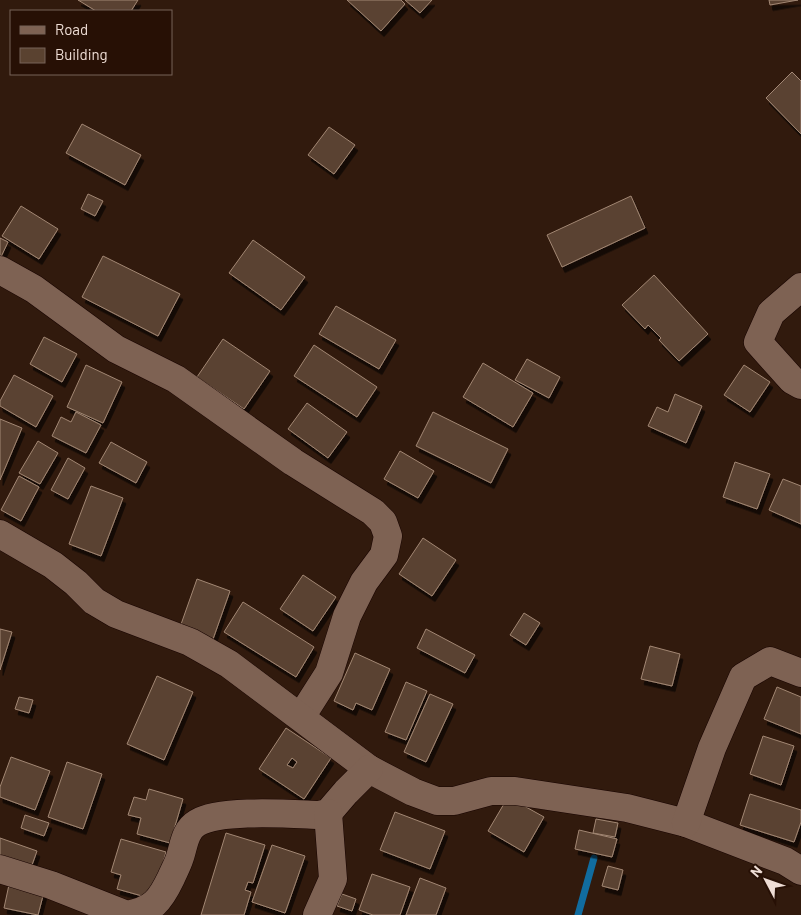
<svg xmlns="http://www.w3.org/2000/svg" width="801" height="915" font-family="Barlow,sans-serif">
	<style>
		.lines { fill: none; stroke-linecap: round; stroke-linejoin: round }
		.stream { stroke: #116c9f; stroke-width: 7 }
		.building { fill: #5a4230; stroke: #a28774; fill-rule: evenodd; filter: url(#shadow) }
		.minor-casing { stroke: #180400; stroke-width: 29 }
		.minor { stroke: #7e6253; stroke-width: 28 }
	</style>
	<defs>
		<filter id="shadow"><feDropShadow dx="3" dy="5.5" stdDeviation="0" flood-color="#0009"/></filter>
	</defs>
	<rect width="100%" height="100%" fill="#311a0d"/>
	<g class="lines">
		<path class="stream" d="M578 915 594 858"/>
	</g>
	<g class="building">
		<path d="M78 0H138L131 11H96Z"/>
		<path d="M347 0H401L405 4 381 31Z"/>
		<path d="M405 0H432L420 13Z"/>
		<path d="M769 0H798L770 5Z"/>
		<path d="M792 72 801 81V134L766 98Z"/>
		<path d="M82 124 141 155 125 185 66 153Z"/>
		<path d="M329 127 355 145 334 174 308 155Z"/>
		<path d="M88 194 103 201 95 216 81 209Z"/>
		<path d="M631 196 645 228 562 267 547 235Z"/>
		<path d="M21 206 58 229 39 259 2 236Z"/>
		<path d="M0 238 8 242 0 259Z"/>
		<path d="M253 240 305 277 281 310 229 273Z"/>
		<path d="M103 256 180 294 158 336 82 297Z"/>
		<path d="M654 275 708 334 679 361 659 340 661 338 648 325 645 329 622 305Z"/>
		<path d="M336 306 396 340 379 369 319 334Z"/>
		<path d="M44 337 77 354 62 382 30 364Z"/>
		<path d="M223 339 270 371 244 409 197 377Z"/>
		<path d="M314 345 377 387 357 417 294 376Z"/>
		<path d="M527 359 560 377 549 398 515 380Z"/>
		<path d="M483 363 533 393 513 427 463 397Z"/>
		<path d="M86 365 122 382 103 423 67 407Z"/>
		<path d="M744 365 770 382 750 412 724 395Z"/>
		<path d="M14 375 53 396 36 427 0 406V401Z"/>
		<path d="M675 394 702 406 686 443 648 426 657 407 668 412Z"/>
		<path d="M307 403 347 432 328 458 288 429Z"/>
		<path d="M76 412 101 425 86 453 52 436 61 417 71 422Z"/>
		<path d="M433 412 508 449 491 483 416 446Z"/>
		<path d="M0 419 22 428 0 480Z"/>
		<path d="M38 441 58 453 40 484 19 473Z"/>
		<path d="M111 442 147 462 136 483 99 463Z"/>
		<path d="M400 451 434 471 418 498 384 479Z"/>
		<path d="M68 458 85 468 68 499 51 490Z"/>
		<path d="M735 462 770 474 757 509 723 497Z"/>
		<path d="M19 476 39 487 21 521 1 510Z"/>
		<path d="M783 479 801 486V524L769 510Z"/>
		<path d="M91 486 123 498 101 556 69 544Z"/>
		<path d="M423 538 456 560 432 596 399 574Z"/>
		<path d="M303 575 336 597 313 631 280 609Z"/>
		<path d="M197 579 230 591 212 642 179 630Z"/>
		<path d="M243 602 314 647 296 677 224 632Z"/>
		<path d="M524 613 540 623 526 645 510 635Z"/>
		<path d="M0 629 12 632 0 670Z"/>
		<path d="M426 629 475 655 465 673 417 648Z"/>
		<path d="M650 646 680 654 672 686 641 679Z"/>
		<path d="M355 653 390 669 372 710 356 703 353 710 334 701Z"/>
		<path d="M157 676 193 692 164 760 127 744Z"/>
		<path d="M406 682 427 691 406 740 385 732Z"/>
		<path d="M777 687 801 697V734L764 719Z"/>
		<path d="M430 694 453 704 426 762 404 752Z"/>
		<path d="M19 697 33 700 29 713 15 709Z"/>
		<path d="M286 728 331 758 304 799 259 769ZM292 758 297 762 293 768 287 765Z"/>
		<path d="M763 736 794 746 781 785 750 774Z"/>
		<path d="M11 757 50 771 35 810 0 797V787Z"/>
		<path d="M67 762 102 774 83 829 48 817Z"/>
		<path d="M149 789 183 799 170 843 137 834 141 818 128 815 134 797 146 800Z"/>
		<path d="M750 794 801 810V822L794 842 740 825Z"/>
		<path d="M508 797 544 817 524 852 488 831Z"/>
		<path d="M395 812 445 831 430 869 380 850Z"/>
		<path d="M25 815 49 823 44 836 21 828Z"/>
		<path d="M596 819 618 823 615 837 593 833Z"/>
		<path d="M579 830 617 839 612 857 575 849Z"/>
		<path d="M226 833 265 845 253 883 248 882 245 890 251 892 244 915H201Z"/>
		<path d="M0 838 37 851 32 865 0 855Z"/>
		<path d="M121 839 166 852 153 899 117 889 121 875 111 872Z"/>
		<path d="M272 845 305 856 285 913 252 902Z"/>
		<path d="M608 866 623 870 618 890 602 886Z"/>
		<path d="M372 874 410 887 400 915H373L359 910Z"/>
		<path d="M420 878 446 888 436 915H406Z"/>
		<path d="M10 880 45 888 38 915 4 908Z"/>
		<path d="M342 894 356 899 352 911 337 906Z"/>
	</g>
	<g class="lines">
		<g class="minor-casing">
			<g id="minor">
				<path d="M0 270 34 289 116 349 176 379 293 462 373 512 383 522 388 536 384 555 364 582 347 616 329 673 301 717"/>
				<path d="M801 287 771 313 758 342 792 380 801 385"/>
				<path d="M0 534 53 565 76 583 94 601 116 614 190 642 229 664 369 769 413 792 437 801H454L491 791H515L627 808 686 823 785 861 801 871"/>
				<path d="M686 823 712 748 743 677 770 661 801 673"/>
				<path d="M0 869 51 885 127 915C153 910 160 901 171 878 174 871 178 864 180 857 184 845 185 830 197 823 220 809 290 814 319 815L328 813 346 792 369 769"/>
				<path d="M317 915 333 879 328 813"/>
			</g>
		</g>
		<use href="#minor" class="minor"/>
	</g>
	<rect x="10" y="10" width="162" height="65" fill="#271005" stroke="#776258"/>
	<rect x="20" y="26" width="25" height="8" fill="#7e6253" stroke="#776258"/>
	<text x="55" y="35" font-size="15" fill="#eeddd5">Road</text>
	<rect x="20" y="48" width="25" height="15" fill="#5a4230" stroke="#776258"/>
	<text x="55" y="60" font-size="15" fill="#eeddd5">Building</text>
	<g transform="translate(766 880) rotate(311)" stroke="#271005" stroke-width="4" paint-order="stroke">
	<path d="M0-4L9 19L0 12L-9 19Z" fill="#eeddd5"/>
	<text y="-8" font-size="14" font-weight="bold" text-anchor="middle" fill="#eeddd5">N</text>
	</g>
</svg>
